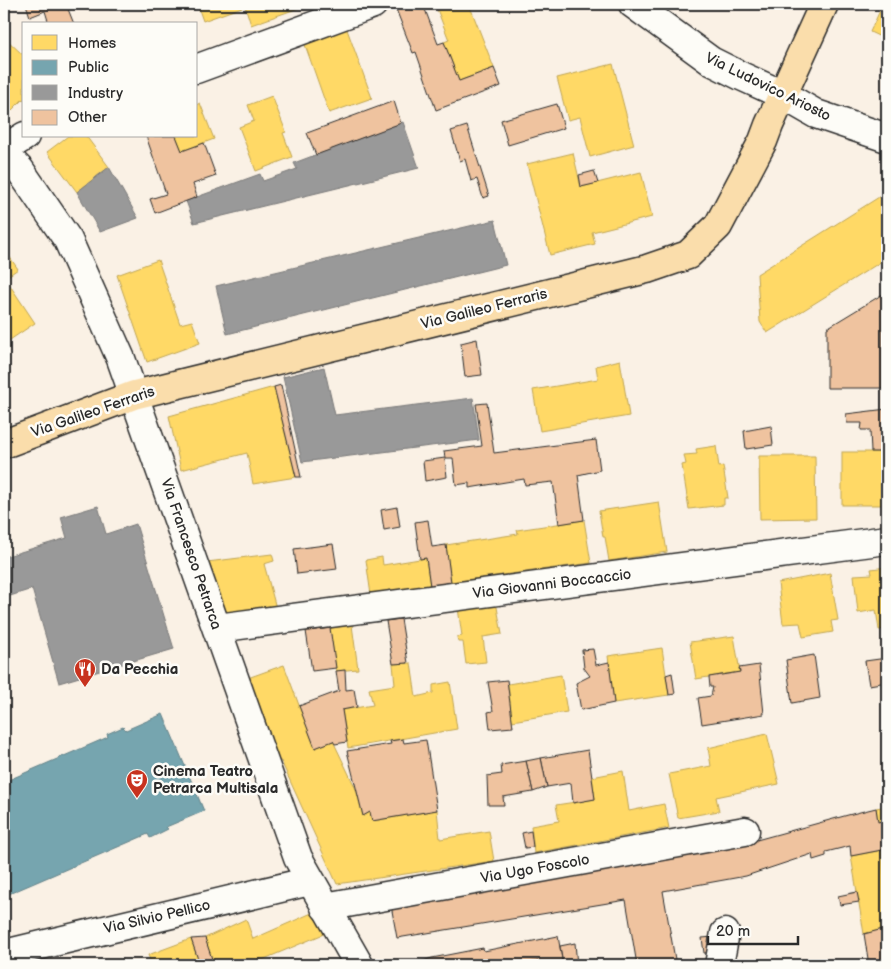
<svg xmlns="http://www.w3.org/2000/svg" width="891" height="969" font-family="'Balsamiq Sans',sans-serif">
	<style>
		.homes { fill: #ffd966; stroke: #bfa554 }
		.public { fill: #76a5af; stroke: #608087 }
		.industry { fill: #999; stroke: #787878 }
		.building { fill: #efc39f; stroke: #2b2b2b }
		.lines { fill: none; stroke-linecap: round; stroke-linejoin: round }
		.minor-casing { stroke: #2b2b2b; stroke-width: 31 }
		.major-casing { stroke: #2b2b2b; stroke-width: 31 }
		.minor { stroke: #fdfcf7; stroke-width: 28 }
		.major { stroke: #faddab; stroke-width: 28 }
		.labels { text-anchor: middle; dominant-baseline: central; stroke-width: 5; stroke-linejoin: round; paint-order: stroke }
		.street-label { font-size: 15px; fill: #2b2b2b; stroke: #fdfcf7 }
		.poi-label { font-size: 15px; font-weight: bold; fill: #2b2b2b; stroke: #fdfcf7; text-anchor: start }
	</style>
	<rect width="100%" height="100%" fill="#faf1e5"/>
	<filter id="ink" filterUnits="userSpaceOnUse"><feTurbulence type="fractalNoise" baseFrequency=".02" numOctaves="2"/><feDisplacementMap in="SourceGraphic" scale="10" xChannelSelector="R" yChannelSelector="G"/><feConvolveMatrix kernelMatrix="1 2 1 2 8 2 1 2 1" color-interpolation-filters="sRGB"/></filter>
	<g filter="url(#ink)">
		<g class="homes">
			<path d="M197 4H310L251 25 245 6 203 21Z"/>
			<path d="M435 4H469L494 68 459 81 444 42 449 40Z"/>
			<path d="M883 4H887V40L870 32Z"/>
			<path d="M345 24 372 98 329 113 303 39Z"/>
			<path d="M4 37 24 56V100L23 99 6 116 4 113Z"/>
			<path d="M613 64 634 145 590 157 580 117 568 120 557 78Z"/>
			<path d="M272 96 286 132 283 133 292 157 256 171 239 127 254 121 248 105Z"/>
			<path d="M200 103 214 139 182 151 176 136H196V105Z"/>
			<path d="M68 136H86L109 167 77 192 47 152Z"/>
			<path d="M573 153 581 187 641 172 652 217 592 232 595 244 550 255 527 164Z"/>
			<path d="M887 192V258L767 333 760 322 757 274Z"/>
			<path d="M4 249 18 269 5 278 35 323 4 344Z"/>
			<path d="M158 260 180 324 192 321 200 343 147 362 117 275Z"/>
			<path d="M620 360 629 416 540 431 533 390 598 379 596 366Z"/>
			<path d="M274 387 296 477 253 484 247 453 181 470 169 416Z"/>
			<path d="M716 446 719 467 723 466 728 498H724V505L689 509 682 465 686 464 684 455 697 454 696 449Z"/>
			<rect x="842" y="452" width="45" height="53"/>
			<path d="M759 456H815L816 518 760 519Z"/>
			<path d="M659 502 667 552 609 561 605 537H603L599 511Z"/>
			<path d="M584 520 591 563 451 582 446 545 518 534 517 530Z"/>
			<path d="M272 554 274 561 264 564 276 608 223 614 207 562Z"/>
			<path d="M382 557 383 565 426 558 430 586 371 595 366 560Z"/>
			<path d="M887 567V629L879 630 876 610 858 613 854 575 872 574 871 569Z"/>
			<path d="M830 573 838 620 831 621 833 632 803 637 800 623 783 624 778 583Z"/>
			<path d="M496 602 502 634 483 637 486 662 466 664 463 642H458L457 637 462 636 458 608Z"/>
			<path d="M352 625 358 669 336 671 330 628Z"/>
			<path d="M734 636 740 672 696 679 690 642Z"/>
			<path d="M662 648 669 695 614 703 608 656Z"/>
			<path d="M411 663 416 697 433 693V685L450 682 457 729 348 748 342 710 373 705 369 689 395 685 393 664Z"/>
			<path d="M284 665 315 748 333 741 356 789 363 816 370 812 372 821 437 810 440 839 489 831 494 861 337 884 281 761 278 762 245 679Z"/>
			<path d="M561 675 567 712 512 721 508 684Z"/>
			<path d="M767 734 779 784 716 797 719 811 678 818 669 774 711 766 708 748Z"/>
			<path d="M623 771 629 811 664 804 669 828 534 853 531 826 559 821 556 805 595 799 592 777Z"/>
			<path d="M887 806V812H883L885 820 878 822 876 808Z"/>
			<path d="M882 850 887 901V928L864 934 851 856Z"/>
			<path d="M314 912 326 933 250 965H214L205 938 246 919 253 939Z"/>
			<path d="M191 939 200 965H152L148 955Z"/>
		</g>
		<path class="public" d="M163 714 204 811 166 827 168 829 150 838 148 834 4 896V782L108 737 107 734 123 727 126 730Z"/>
		<g class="industry">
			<path d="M403 122 419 168 194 223 186 201 260 174 263 181 297 169 294 163Z"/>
			<path d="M109 167 138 218 100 232 77 192Z"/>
			<path d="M495 220 506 265 227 334 216 286Z"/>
			<path d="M324 367 335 415 473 398 479 440 302 462 283 377Z"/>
			<path d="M98 506 106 534 136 524 174 649 59 683 32 589 7 597 4 587V557L67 538 61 517Z"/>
		</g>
		<g class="building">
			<path d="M26 4H66L74 24H49L45 11 30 17Z"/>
			<path d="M394 4H423L438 44 444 42 459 81 494 68 501 86 436 110 416 52 413 53Z"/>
			<path d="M394 101 401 123 316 155 307 133Z"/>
			<path d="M557 104 564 128 508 145 501 120Z"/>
			<path d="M467 126 489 196 483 198 477 179 471 181 465 159 460 161 451 131Z"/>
			<path d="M146 136H176L182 151 204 143 216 176 193 184 197 197 155 213 150 199 166 194Z"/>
			<path d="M594 171 598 183 581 187 579 175Z"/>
			<path d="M883 294V388H827V328Z"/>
			<path d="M477 339 482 375 465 377 461 343Z"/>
			<path d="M281 385 301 477H296L274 387Z"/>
			<path d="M487 403 494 453 596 440 600 470 578 475 584 520 559 524 553 482 525 485 524 479 469 488V483L456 485 453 458H445L444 451 482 446 476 404Z"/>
			<path d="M887 409V452H871L870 430H861L862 423H847L846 414Z"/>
			<path d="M771 426 773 445 746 449 744 431Z"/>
			<path d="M445 458 447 477 425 481 423 461Z"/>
			<path d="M397 507 400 527 384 530 381 510Z"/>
			<path d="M428 520 432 547 446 545 451 582 430 586 426 558 420 559 415 522Z"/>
			<path d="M333 544 337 569 297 574 294 549Z"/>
			<path d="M401 619 408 663 393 664 386 621Z"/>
			<path d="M330 628 336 668 312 671 306 631Z"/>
			<path d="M593 649 596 665 609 662 614 703 581 710 576 683 590 676 584 668 582 650Z"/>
			<path d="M814 655 820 698 792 703 786 660Z"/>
			<path d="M887 658V682L869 685 865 661Z"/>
			<path d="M759 665 764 714 702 724 698 698 711 696 713 687H710L709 677 740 672 739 668Z"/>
			<path d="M345 670 346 690 354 689 357 707 342 710 347 742 335 744 333 741 315 748 299 706 339 691 336 671Z"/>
			<path d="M672 673 675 694 669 695 666 675Z"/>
			<path d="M507 680 513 727 490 729 488 712 493 711 488 682Z"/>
			<path d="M403 739 404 743 426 740 437 810 372 821 370 812 363 816 347 751 391 744 390 741Z"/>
			<path d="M588 750 595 799 573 803 571 783 547 787 541 758Z"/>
			<path d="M541 758 547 787 533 792 526 761Z"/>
			<path d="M526 761 533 792 503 797 504 805H488L487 776 502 774 501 765Z"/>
			<path d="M876 808 878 822 885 820 883 812H887V849L851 856 850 846 826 852V856L813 860 812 854 746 876 663 891 676 965H637L626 900 397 938 390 900 742 844 848 815Z"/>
			<path d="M531 831 533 847 525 848 522 833Z"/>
			<path d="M857 892 859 902 840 905 838 896Z"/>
			<path d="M887 928V965H869L864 934Z"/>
			<path d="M558 936 563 965H539L538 961 518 965H410L432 958 483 948 484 951Z"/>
			<path d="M713 937 710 953H704L702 938Z"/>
			<path d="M205 938 214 965H200L191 939Z"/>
			<path d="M575 943 577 965H563L560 946Z"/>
		</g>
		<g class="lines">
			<g class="minor-casing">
				<g id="minor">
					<path d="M633 4 711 61 741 76 783 95 816 114 887 138"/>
					<path d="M196 69 373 4"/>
					<path d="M4 149 25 136"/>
					<path d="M4 154 20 170 68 240 121 359 298 858 359 965"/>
					<path d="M217 628 887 540"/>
					<path d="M325 907 745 831"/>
					<path d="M4 954 310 881"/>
					<path d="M719 965 725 933"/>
				</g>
			</g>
			<g class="major-casing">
				<path id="major" d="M4 444 134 395 647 269 688 255 718 226 763 141 769 125 824 4"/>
			</g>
			<use href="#minor" class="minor"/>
			<use href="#major" class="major"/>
		</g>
	</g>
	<defs>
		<g id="restaurant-pin" transform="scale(1.125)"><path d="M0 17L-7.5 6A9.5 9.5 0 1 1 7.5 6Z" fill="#c8321e" stroke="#fdfcf7"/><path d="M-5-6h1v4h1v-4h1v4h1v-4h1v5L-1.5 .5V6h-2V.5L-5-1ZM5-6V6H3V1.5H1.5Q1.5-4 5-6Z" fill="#fff"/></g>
		<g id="theatre-pin" transform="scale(1.125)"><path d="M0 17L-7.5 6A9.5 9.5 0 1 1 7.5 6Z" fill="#c8321e" stroke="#fdfcf7"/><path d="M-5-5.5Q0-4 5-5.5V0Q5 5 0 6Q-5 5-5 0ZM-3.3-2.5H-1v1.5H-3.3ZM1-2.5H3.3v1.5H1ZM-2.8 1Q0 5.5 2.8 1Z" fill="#fff"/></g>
	</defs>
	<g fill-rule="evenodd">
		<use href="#restaurant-pin" x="85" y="669"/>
		<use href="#theatre-pin" x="137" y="780"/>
	</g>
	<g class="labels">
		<g class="street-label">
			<text transform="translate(768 87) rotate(26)">Via Ludovico Ariosto</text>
			<text transform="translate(484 309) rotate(-14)">Via Galileo Ferraris</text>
			<text transform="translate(93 412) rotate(-19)">Via Galileo Ferraris</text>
			<text transform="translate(191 554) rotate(71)">Via Francesco Petrarca</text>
			<text transform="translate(552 584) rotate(-7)">Via Giovanni Boccaccio</text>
			<text transform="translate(535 869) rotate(-10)">Via Ugo Foscolo</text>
			<text transform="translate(157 917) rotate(-13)">Via Silvio Pellico</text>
		</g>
		<g class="poi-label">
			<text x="101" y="669">Da Pecchia</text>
			<text x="153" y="771">Cinema Teatro<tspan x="153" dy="17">Petrarca Multisala</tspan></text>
		</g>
	</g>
	<rect width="891" height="969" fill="none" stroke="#fdfcf7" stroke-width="20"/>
	<rect x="10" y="10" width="871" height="949" fill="none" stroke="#2b2b2b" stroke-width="2" filter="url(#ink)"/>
	<rect x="22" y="22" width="175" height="115" fill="#fdfcf7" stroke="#a9a8a5"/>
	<rect x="32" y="35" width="25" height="15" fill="#ffd966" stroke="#a9a8a5"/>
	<text x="68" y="48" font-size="15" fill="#2b2b2b">Homes</text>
	<rect x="32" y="60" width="25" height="15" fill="#76a5af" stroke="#a9a8a5"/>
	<text x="68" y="72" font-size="15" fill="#2b2b2b">Public</text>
	<rect x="32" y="85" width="25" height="15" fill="#999999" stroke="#a9a8a5"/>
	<text x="68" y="98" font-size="15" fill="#2b2b2b">Industry</text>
	<rect x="32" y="110" width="25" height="15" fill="#efc39f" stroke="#a9a8a5"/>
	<text x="68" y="122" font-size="15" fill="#2b2b2b">Other</text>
	<path d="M708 936v8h90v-8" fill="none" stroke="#2b2b2b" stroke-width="2.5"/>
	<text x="716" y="936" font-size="15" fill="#2b2b2b" stroke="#fdfcf7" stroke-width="4" paint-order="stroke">20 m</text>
</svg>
